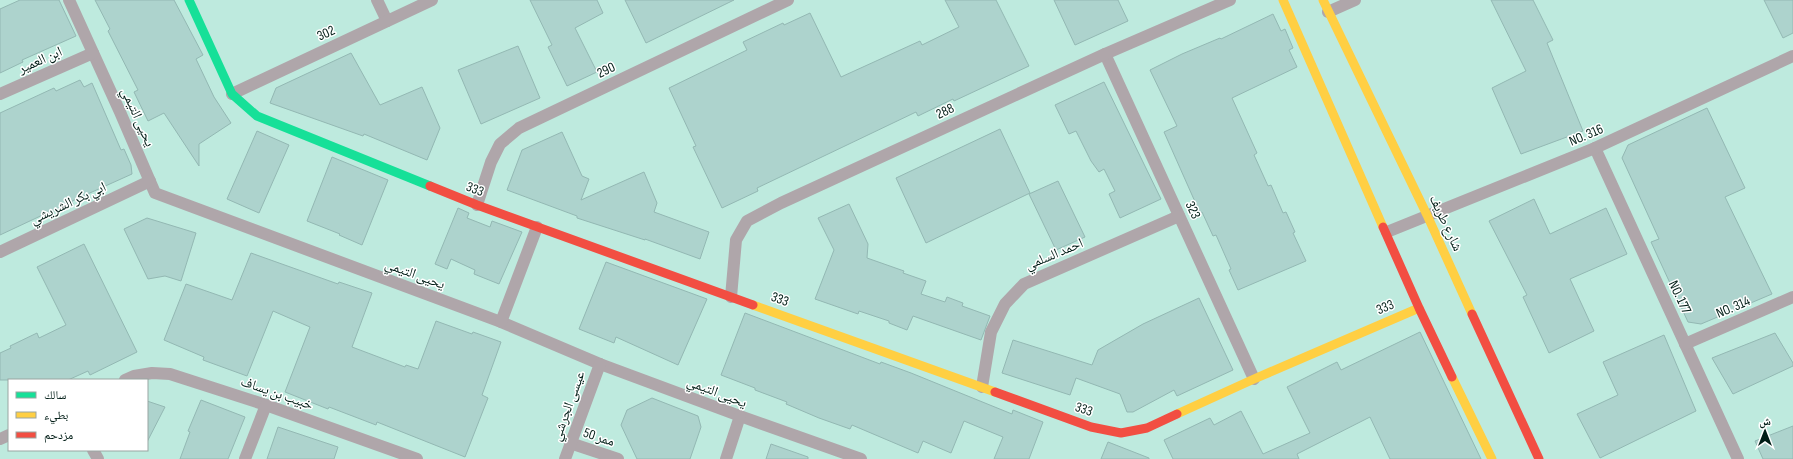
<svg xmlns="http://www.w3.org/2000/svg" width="1793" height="459" font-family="'Sofia Sans Condensed','Noto Naskh Arabic',sans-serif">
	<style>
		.building { fill: #add3cd; stroke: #93b8b3 }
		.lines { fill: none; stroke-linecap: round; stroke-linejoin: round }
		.street { stroke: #afa6aa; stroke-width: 12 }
		.fast { stroke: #16e098; stroke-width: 9 }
		.slow { stroke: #ffcf43; stroke-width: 9 }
		.jam { stroke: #f24e42; stroke-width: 9 }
		.labels { text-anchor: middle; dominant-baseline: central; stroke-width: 3; stroke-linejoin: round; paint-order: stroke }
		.street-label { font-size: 14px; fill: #001d16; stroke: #fff }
	</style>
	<rect width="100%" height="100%" fill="#beeade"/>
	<g class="building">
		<path d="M20 0H59L76 36 22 60 23 62 0 73V9Z"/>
		<path d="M95 0H174L203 55 196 59 214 97 231 123 199 144V166L164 113 148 121 134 92 138 90 108 31 110 29Z"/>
		<path d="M530 0H597L603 13 575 28 597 72 567 86 548 47 552 45Z"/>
		<path d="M625 0H734L646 43Z"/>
		<path d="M945 0H996L1029 66 954 101 953 99 918 116 916 112 757 188 758 191 722 208 693 147 696 146 669 88 747 50 743 42 783 23 784 25 810 13 841 77 920 41 922 45 959 27Z"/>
		<path d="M1054 0H1118L1128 21 1075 45Z"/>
		<path d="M1491 0H1533L1553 40 1547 43 1583 131 1521 154 1492 88 1526 71Z"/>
		<path d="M1764 0H1793V33L1783 38Z"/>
		<path d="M1273 14 1281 31 1285 29 1293 48 1289 50 1297 67 1232 98 1257 153 1254 155 1268 186 1271 185 1283 213 1286 212 1295 232 1293 233 1306 261 1238 290 1229 270 1231 269 1216 235 1213 236 1202 212 1200 213 1164 132 1177 126 1150 70 1182 54 1220 38 1221 39Z"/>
		<path d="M518 46 540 98 481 124 458 70Z"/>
		<path d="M351 53 380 105 422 87 440 128 427 160 364 134 363 136 270 103 276 88Z"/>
		<path d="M80 80 84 87 92 83 121 150 124 149 131 165 132 174 72 201 73 204 49 214V212L0 235V113L54 88 56 91Z"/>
		<path d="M1104 82 1161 199 1120 218 1109 194 1115 191 1104 169 1099 172 1091 161 1076 131 1069 134 1055 105Z"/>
		<path d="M1707 108 1745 188 1725 197 1772 294 1701 324 1688 322 1651 242 1659 239 1622 158 1628 145Z"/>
		<path d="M1000 129 1030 193 926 243 896 178Z"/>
		<path d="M257 131 289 145 259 213 227 199Z"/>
		<path d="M562 132 582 176 589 179 581 200 644 172 657 203 654 212 709 232 700 259 645 239V240L577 218V216L507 190 522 150Z"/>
		<path d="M332 157 388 180 362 245 339 235 340 234 307 221Z"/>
		<path d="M1058 181 1085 237 1056 250 1029 194Z"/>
		<path d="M1534 199 1550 234 1606 208 1627 254 1570 279 1594 331 1549 353 1523 297 1527 295 1489 221Z"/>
		<path d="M849 204 868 244 867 258 904 271 903 273 926 281 921 294 945 302 947 297 963 303 962 306 990 316 981 340 913 316 907 330 889 323V321L859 311 858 314 815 299 834 250 818 218Z"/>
		<path d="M458 208 469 213 467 218 490 227 492 221 522 232 499 284 474 274 475 270 451 259 447 269 435 264Z"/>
		<path d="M147 218 196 233 181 281 165 276 148 279 124 229Z"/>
		<path d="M84 244 137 352 90 375 88 371 68 380H0V353L11 348 10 346 37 333 39 338 66 325 37 267Z"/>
		<path d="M251 253 338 284 339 282 372 293 352 347 405 367 406 365 418 369 436 321 472 334 473 332 501 342 482 395 488 398 465 457 377 422 376 425 329 407 328 409 285 392 310 327 273 311 247 376 203 360 204 357 164 340 186 284 232 300Z"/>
		<path d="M606 262 707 299 678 365 616 337 614 343 579 329Z"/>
		<path d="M1199 298 1233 370 1177 396 1174 390 1133 412H1127L1120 394 1076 378 1070 395 1002 373 1013 340 1092 365 1098 350 1143 324Z"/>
		<path d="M745 313 880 364 881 362 911 373 1012 414 1013 410 1043 422 1029 459H994L1003 437 964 421 951 453 923 441 918 453 852 425 850 429 819 418 786 404 787 402 755 390V388L721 375Z"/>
		<path d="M1420 332 1481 459H1390L1370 417 1297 454 1299 459H1173L1164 440 1210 418 1214 425 1241 411 1263 454 1310 433 1287 387 1337 362 1341 370Z"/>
		<path d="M1775 333 1793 363V366L1733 394 1712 358Z"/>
		<path d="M1664 335 1696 411 1600 458 1577 414 1618 395 1603 362Z"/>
		<path d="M652 398 698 416 701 427 690 459H637L621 425 627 410Z"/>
		<path d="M201 400 245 417 228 459H180L190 432 188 431Z"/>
		<path d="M147 401 165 407 147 442Z"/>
		<path d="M1793 426V459H1763L1755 441Z"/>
		<path d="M278 427 338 447 334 459H267Z"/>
		<path d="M1108 442 1149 458V459H1101Z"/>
		<path d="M771 444 808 457V459H766Z"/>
	</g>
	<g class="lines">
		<g class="street">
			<path d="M69 0 120 112 155 193 501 322 600 364 740 416 861 459"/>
			<path d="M377 0 387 21"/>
			<path d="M1328 12 1355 0"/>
			<path d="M1105 54 1254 379"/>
			<path d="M0 94 93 53"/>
			<path d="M232 94 432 0"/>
			<path d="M1595 148 1738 459"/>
			<path d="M477 205 491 162 500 144 519 128 788 0"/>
			<path d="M1387 232 1595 148 1793 56"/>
			<path d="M0 252 150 181"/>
			<path d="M731 297 736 240 747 221 781 203 1105 54 1230 0"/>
			<path d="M501 322 537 227"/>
			<path d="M1685 344 1793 297"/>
			<path d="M125 380 134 376 152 373 170 374 266 405 417 459"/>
			<path d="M982 387 991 332 1005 304 1024 284 1179 216"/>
			<path d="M0 439 9 435"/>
			<path d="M570 443 618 459"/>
			<path d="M93 450 98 459"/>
			<path d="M245 459 266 405"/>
			<path d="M565 459 600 364"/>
			<path d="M726 459 740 416"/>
		</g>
		<path class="fast" d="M189 0 232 94 257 116 430 186"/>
		<g class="slow">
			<path d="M1283 0 1383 227"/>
			<path d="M1323 0 1427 215 1472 314"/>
			<path d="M753 305 995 392"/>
			<path d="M1452 377 1492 459"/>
			<path d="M1177 414 1254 379 1419 308"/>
		</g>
		<g class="jam">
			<path d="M430 186 477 205 753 305"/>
			<path d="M1383 227 1419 308 1452 377"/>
			<path d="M1472 314 1539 459"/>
			<path d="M995 392 1091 427 1121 433 1147 428 1177 414"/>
		</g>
	</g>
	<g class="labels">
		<g class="street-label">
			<text transform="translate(326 33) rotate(-25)">302</text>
			<text transform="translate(40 60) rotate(-24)">ابن العمير</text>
			<text transform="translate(606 70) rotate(-25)">290</text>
			<text transform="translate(945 111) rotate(-25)">288</text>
			<text transform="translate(138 117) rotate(66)">يحيى التيمي</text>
			<text transform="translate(1586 135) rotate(-23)">NO. 316</text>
			<text transform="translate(475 189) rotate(21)">333</text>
			<text transform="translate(68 203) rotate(-25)">ابي بكر الشريشي</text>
			<text transform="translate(1193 210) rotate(65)">323</text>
			<text transform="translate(1446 223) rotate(65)">شارع طريف</text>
			<text transform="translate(1054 254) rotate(-23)">احمد السلمي</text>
			<text transform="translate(415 274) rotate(20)">يحيى التيمي</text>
			<text transform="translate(1680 297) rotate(65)">NO. 177</text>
			<text transform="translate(780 299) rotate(20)">333</text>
			<text transform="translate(1385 307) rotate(-23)">333</text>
			<text transform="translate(1733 307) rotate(-23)">NO. 314</text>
			<text transform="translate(717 392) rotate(21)">يحيى التيمي</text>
			<text transform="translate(277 393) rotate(19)">خبيب بن يساف</text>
			<text transform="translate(568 406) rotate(-70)">عيسى الجرشي</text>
			<text transform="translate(1084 409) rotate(19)">333</text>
			<text transform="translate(599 437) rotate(18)">ممر 50</text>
		</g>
	</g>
	<rect x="8" y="379" width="140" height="72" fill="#ffffff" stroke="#99a5a2"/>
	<rect x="16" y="392" width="20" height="6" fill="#16e098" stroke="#99a5a2"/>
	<text x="44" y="399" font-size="12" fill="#001d16">سالك</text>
	<rect x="16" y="412" width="20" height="6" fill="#ffcf43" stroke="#99a5a2"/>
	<text x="44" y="419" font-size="12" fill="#001d16">بطيء</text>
	<rect x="16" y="432" width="20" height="6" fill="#f24e42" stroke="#99a5a2"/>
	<text x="44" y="439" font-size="12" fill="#001d16">مزدحم</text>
	<g transform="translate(1765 431)" stroke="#ffffff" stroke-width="3" paint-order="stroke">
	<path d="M0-3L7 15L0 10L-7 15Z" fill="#001d16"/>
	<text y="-6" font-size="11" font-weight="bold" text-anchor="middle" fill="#001d16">ش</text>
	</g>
</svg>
